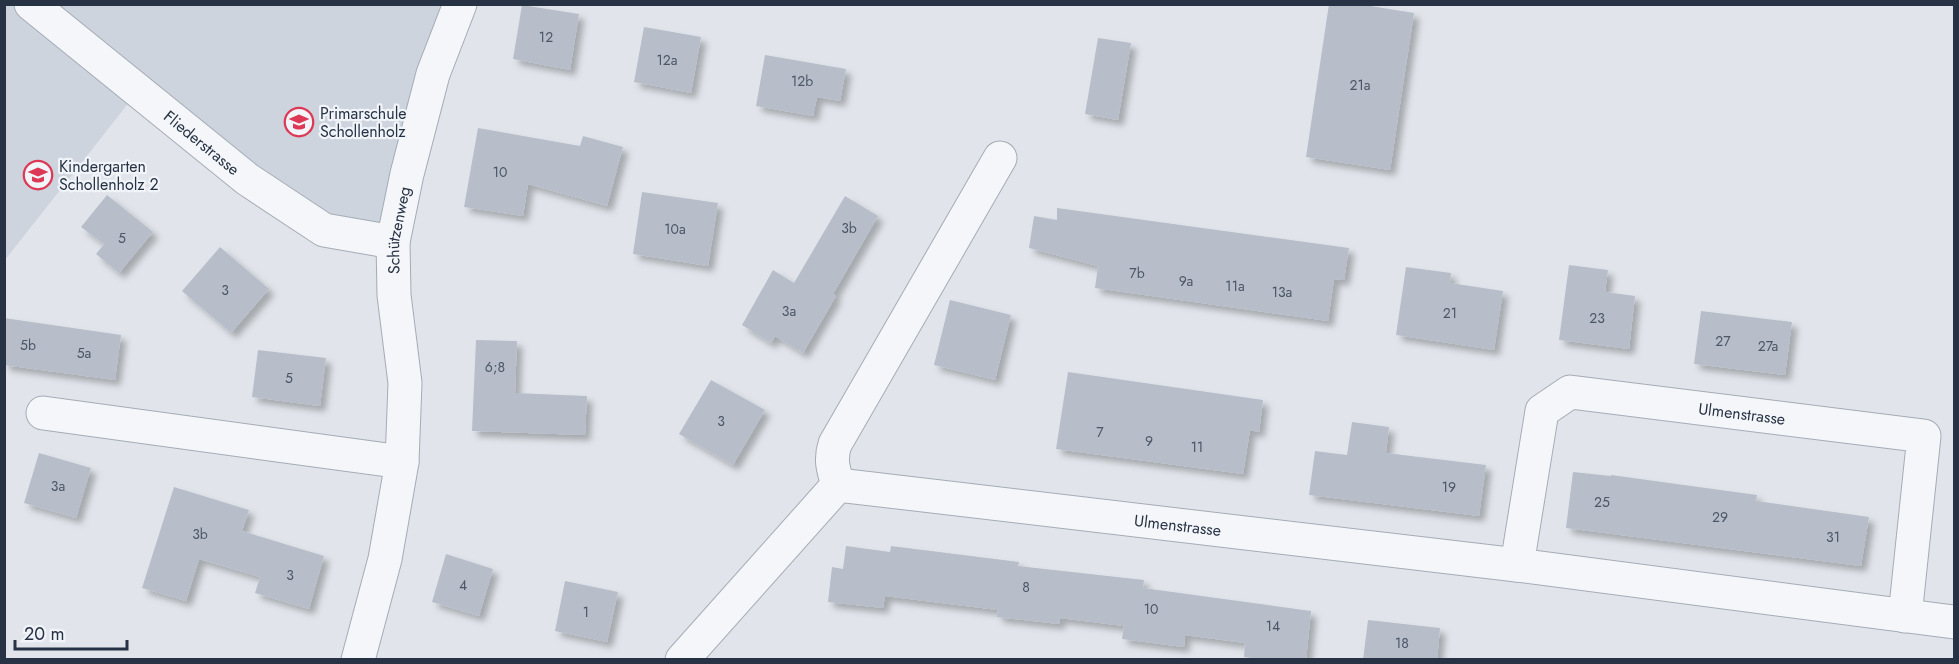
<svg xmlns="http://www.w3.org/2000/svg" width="1959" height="664" font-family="Jost,sans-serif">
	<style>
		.built { fill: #ced4dd }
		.building { fill: #b7beca; filter: url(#shadow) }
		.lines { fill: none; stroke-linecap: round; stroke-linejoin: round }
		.minor-casing { stroke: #a5acb6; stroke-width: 35 }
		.minor { stroke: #f4f6f9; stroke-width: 33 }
		.labels { text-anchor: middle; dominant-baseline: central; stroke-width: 4.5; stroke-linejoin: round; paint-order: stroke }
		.number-label { font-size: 14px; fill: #4b5666 }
		.poi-label { font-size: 16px; fill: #273345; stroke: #f1f4f8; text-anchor: start }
		.street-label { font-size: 16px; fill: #273345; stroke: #f1f4f8 }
	</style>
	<defs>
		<filter id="shadow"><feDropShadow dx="5.5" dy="5.5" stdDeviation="3" flood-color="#0004"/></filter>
	</defs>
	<rect width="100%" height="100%" fill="#e1e5eb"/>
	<path class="built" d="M5 5H460L393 242 324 230 138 91 5 260Z"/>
	<g class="building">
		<path d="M1329 4H1358L1414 13 1390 170 1306 157Z"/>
		<path d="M522 5 579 14 570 70 513 59Z"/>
		<path d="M644 27 701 37 691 93 634 82Z"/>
		<path d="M1098 38 1131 43 1118 120 1085 114Z"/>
		<path d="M765 55 846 69 840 101 817 97 813 116 756 106Z"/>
		<path d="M478 128 580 146 583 136 623 147 607 206 528 184 523 216 464 207Z"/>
		<path d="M642 192 718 203 708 266 633 254Z"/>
		<path d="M107 195 153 232 119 273 96 254 104 244 81 227Z"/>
		<path d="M845 196 878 216 833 294 836 296 803 353 775 336 771 343 742 325 773 270 794 283Z"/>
		<path d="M1057 208 1349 248 1344 280 1334 279 1328 321 1095 288 1098 266 1029 248 1034 216 1057 220Z"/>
		<path d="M220 247 269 289 231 333 182 291Z"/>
		<path d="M1569 265 1608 270 1605 292 1635 296 1629 349 1559 340Z"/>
		<path d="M1406 267 1451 273 1450 283 1503 291 1494 350 1396 335Z"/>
		<path d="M950 300 1011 315 995 380 934 365Z"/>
		<path d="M1701 311 1792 322 1785 375 1694 364Z"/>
		<path d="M4 318 121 335 115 380 4 365Z"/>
		<path d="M476 340 517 341 515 393 587 396 585 435 472 431Z"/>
		<path d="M258 350 326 358 320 406 252 397Z"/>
		<path d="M1068 372 1263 400 1259 432 1250 430 1243 474 1056 449Z"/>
		<path d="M711 380 765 410 733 465 679 434Z"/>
		<path d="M1352 422 1389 427 1386 453 1486 465 1479 516 1309 495 1315 451 1347 455Z"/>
		<path d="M39 453 91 468 76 518 24 503Z"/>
		<path d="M1573 472 1611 476V475L1757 495 1756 501 1869 517 1861 566 1566 528Z"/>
		<path d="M174 487 249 510 242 531 324 556 309 609 255 593 260 577 199 559 186 601 142 588Z"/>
		<path d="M846 546 890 552 891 546 1019 562 1018 566 1144 580 1143 588 1311 611 1306 660H1270L1244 657 1245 643 1185 635 1184 647 1122 639 1124 626 1060 618 1059 624 997 617 998 610 885 596 883 608 828 602 832 567 843 569Z"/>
		<path d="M446 554 493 569 479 616 432 602Z"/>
		<path d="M565 581 618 592 607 642 555 631Z"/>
		<path d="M1368 620 1440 628 1437 660H1363Z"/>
	</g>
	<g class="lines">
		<g class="minor-casing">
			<g id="minor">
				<path id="s1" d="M31 4 247 179 324 230 393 242"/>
				<path d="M43 413 402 462"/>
				<path id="s2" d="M838 485 1517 565 1954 622"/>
				<path d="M838 485C833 469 830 459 835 444L1000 158"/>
				<path id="s3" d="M1517 565 1542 411 1570 392 1924 436 1905 616"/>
				<path id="s4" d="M358 660 385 559 402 462 405 383 394 295 393 242 407 174 433 74 460 4"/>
				<path d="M682 660 838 485"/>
			</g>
		</g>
		<use href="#minor" class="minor"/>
	</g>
	<defs>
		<g id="school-ring" transform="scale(1.5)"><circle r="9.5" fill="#f1f4f8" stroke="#dd3956" stroke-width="1.5"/><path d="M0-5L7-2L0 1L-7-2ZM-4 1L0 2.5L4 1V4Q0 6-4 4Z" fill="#dd3956"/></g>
	</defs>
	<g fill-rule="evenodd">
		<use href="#school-ring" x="299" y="122"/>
		<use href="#school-ring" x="38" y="175"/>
	</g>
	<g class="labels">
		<g class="number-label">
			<text x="546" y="37">12</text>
			<text x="667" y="60">12a</text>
			<text x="802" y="81">12b</text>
			<text x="1360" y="85">21a</text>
			<text x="500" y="172">10</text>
			<text x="849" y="228">3b</text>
			<text x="675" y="229">10a</text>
			<text x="122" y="238">5</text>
			<text x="1137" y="273">7b</text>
			<text x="1186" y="281">9a</text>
			<text x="1235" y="286">11a</text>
			<text x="225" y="290">3</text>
			<text x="1282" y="292">13a</text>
			<text x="789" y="311">3a</text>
			<text x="1450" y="313">21</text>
			<text x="1597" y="318">23</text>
			<text x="1723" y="341">27</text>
			<text x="28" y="345">5b</text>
			<text x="1768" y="346">27a</text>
			<text x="84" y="353">5a</text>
			<text x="495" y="367">6;8</text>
			<text x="289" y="378">5</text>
			<text x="721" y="421">3</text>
			<text x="1100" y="432">7</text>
			<text x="1149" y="441">9</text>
			<text x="1197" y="447">11</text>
			<text x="58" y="486">3a</text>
			<text x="1449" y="487">19</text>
			<text x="1602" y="502">25</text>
			<text x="1720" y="517">29</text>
			<text x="200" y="534">3b</text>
			<text x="1833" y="537">31</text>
			<text x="290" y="575">3</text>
			<text x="463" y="585">4</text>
			<text x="1026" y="587">8</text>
			<text x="1151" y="609">10</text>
			<text x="586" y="612">1</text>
			<text x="1273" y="626">14</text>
			<text x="1402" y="643">18</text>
		</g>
		<g class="poi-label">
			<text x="320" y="113">Primarschule<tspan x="320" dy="18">Schollenholz</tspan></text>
			<text x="59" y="166">Kindergarten<tspan x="59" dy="18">Schollenholz 2</tspan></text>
		</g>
		<g class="street-label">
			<text stroke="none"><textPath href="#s1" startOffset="220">Fliederstrasse</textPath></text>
			<text stroke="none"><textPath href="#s4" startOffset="436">Schützenweg</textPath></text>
			<text stroke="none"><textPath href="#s3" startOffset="363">Ulmenstrasse</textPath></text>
			<text stroke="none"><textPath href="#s2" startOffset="342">Ulmenstrasse</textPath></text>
		</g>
	</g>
	<rect width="1959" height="664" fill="none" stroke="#273345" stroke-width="12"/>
	<path d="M15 640v9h112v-9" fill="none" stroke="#273345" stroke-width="3"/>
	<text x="24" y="640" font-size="18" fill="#273345" stroke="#f1f4f8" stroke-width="4.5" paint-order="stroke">20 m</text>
</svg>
